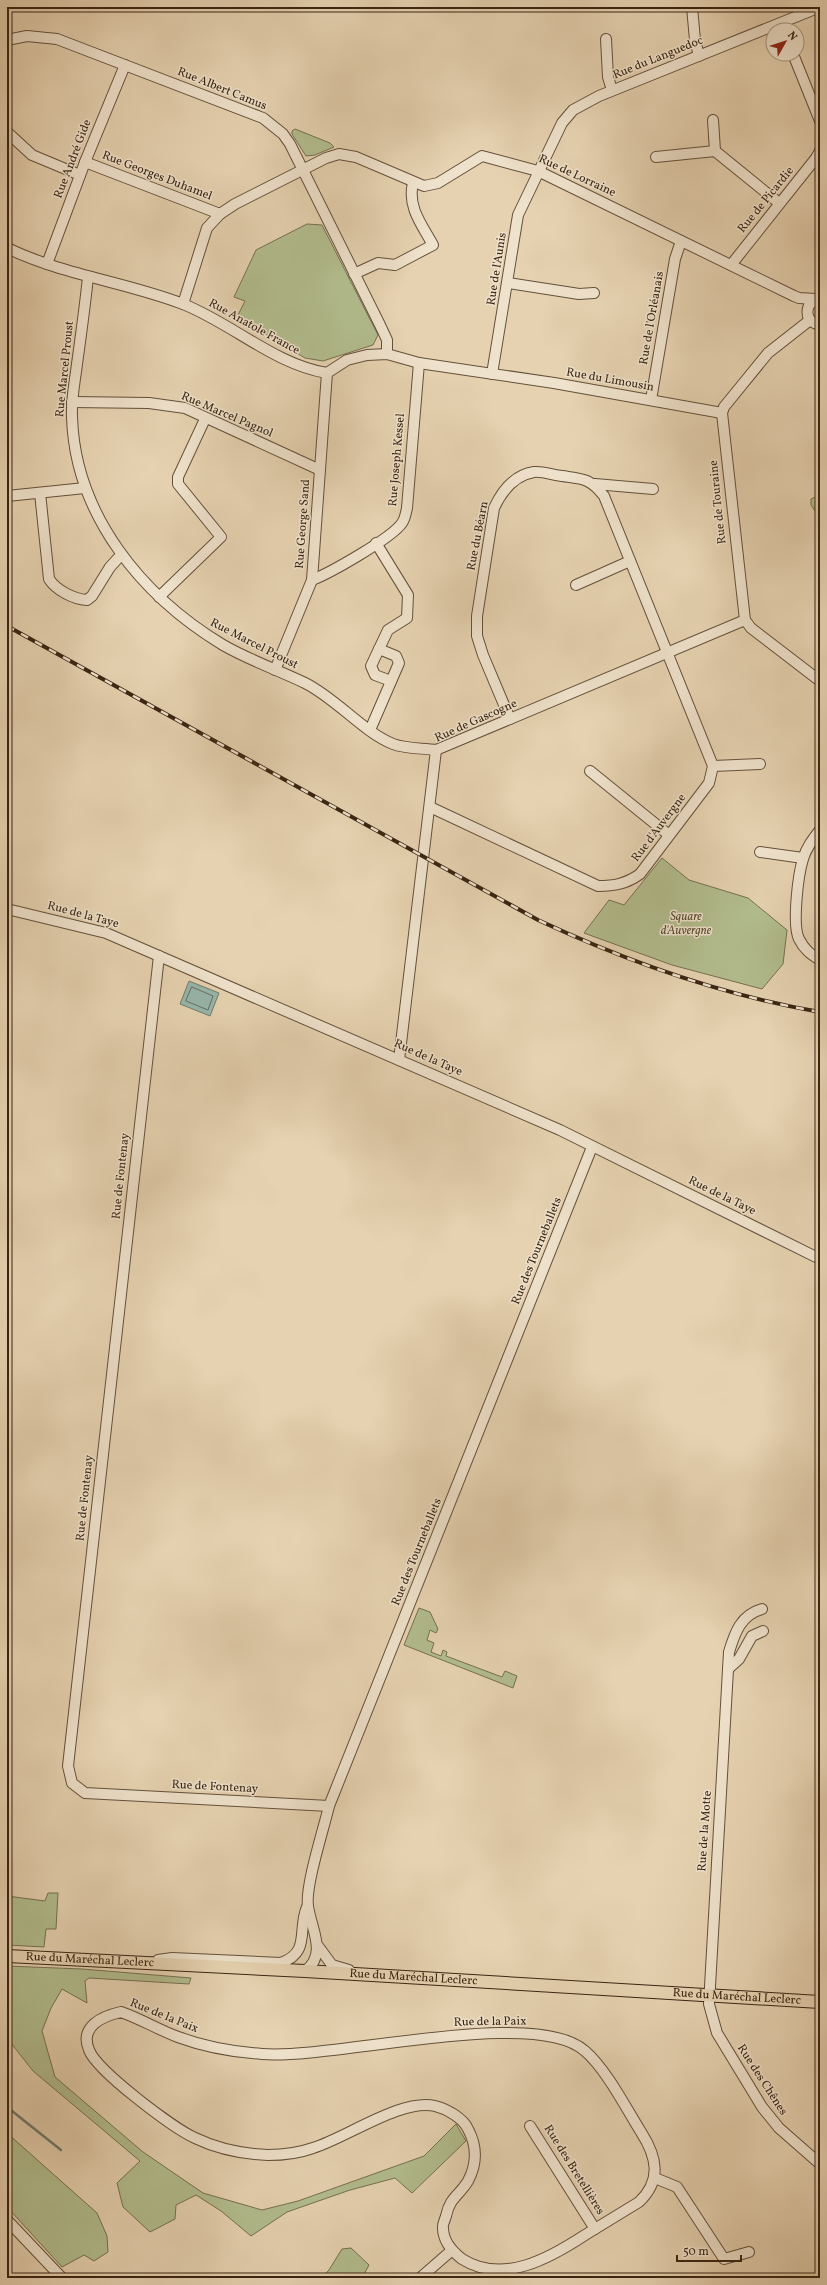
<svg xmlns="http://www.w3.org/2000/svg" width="827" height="2285" font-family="Vollkorn,serif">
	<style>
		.green { fill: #b2bd8e; stroke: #767050 }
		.water { fill: #96b7ad; stroke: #717c6f }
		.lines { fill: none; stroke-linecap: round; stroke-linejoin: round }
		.shore { stroke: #686e60; stroke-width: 1 }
		.stream { stroke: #717c6f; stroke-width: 2.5 }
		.minor-casing { stroke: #64503a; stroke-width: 12 }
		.major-casing { stroke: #392412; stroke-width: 14 }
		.minor { stroke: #efe2cc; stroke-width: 10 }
		.major { stroke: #e6d2b1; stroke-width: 12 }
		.rail-casing { stroke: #392412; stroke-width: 4 }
		.rail { stroke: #efe2cc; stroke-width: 2.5; stroke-dasharray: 8; stroke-linecap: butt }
		.labels { text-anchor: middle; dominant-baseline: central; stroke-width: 3; stroke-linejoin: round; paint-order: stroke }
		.street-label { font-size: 12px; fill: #392412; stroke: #efe2cc }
		.park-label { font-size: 12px; font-style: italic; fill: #574a31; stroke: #efe2cc }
	</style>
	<rect width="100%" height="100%" fill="#e6d2b1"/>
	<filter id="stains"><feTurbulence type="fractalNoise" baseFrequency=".005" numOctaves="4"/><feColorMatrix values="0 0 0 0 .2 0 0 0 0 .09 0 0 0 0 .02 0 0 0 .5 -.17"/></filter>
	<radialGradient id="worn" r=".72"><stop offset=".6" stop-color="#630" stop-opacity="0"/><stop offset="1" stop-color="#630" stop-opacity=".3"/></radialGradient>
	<g class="green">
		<path d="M295 129 330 143 334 147 315 155 306 156 292 134V131Z"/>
		<path d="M307 224 322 225 378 335 373 345 323 361 305 358 237 317 245 301 234 297 256 250Z"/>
		<path d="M820 495V511H815L811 505V499Z"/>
		<path d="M662 858 689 880 748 898 787 930 783 964 762 989 672 965 584 933 609 900 624 905Z"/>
		<path d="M419 1608 430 1612 438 1629 436 1633 430 1630 427 1640 434 1643 431 1652 441 1656 443 1650 447 1652 446 1656 502 1677 505 1671 517 1676 513 1688 404 1645Z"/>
		<path d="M48 1893H58L56 1929H46L44 1947 7 1945V1896L45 1901Z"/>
		<path d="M7 1966 82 1969 191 1978 189 1984 89 1978 85 1981 87 2003 62 1989 51 2008 42 2031 55 2077 143 2152 203 2193 262 2210 298 2201 424 2156 456 2124 466 2141 412 2193 395 2178 350 2190 287 2212 251 2236 221 2211 196 2195 176 2205 175 2219 150 2232 123 2207 117 2183 140 2161 33 2071 7 2038Z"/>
		<path d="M7 2133 97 2213 107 2236 108 2252 94 2261 84 2255 62 2267 7 2207Z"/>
		<path d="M351 2248 369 2265 362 2278H321L329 2270 342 2249Z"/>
	</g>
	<path class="water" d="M189 981 219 993 210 1016 180 1004Z"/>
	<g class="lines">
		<path class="shore" d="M192 987 213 996 208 1010 186 1001Z"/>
		<path class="stream" d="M7 2107 61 2150"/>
		<g class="minor-casing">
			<g id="minor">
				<path d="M692 7 695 40 699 56"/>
				<path d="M606 39 608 77 612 90"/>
				<path d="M7 40 27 36 57 39 263 118 283 134 290 144 380 325 387 340V354"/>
				<path d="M793 54 820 121"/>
				<path d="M713 120 715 151"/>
				<path d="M7 132 32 155 80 175"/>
				<path d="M656 157 715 151 779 203"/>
				<path d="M85 162 220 214"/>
				<path d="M7 248C63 275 126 282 183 304 233 324 274 364 327 373L347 360 367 355 387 354 419 363 554 383 722 413"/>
				<path d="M47 264 85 162 125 65"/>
				<path d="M731 265 816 158 820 151"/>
				<path d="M354 274 378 263 395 265 433 245C422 225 407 207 413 183"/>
				<path d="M88 277C85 306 81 335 77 364 75 381 71 399 72 417 75 515 142 596 223 645 249 660 278 670 305 683 337 699 363 732 393 744 406 749 423 748 436 750"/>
				<path d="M508 283 579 294 594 293"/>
				<path d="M818 298 809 305C805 315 809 323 820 325"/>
				<path d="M183 304 207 228 220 214 235 204 326 158 339 154 356 157 424 186 438 183 482 156 538 171 794 296 799 298 816 299"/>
				<path d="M810 320 768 353 724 407 722 413 745 620 751 628 820 681"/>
				<path d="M492 374 518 215 562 123 573 110 599 96 820 7"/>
				<path d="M651 400 675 259 681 241"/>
				<path d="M72 402 149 403 185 408 320 470"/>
				<path d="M595 484 653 489"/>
				<path d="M40 493 49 579C56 590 73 599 87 600L92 596 110 567 121 555"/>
				<path d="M7 496 85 488"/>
				<path d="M312 580C330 573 392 538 402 523 405 519 406 513 407 508L419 363"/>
				<path d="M576 585 630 561"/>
				<path d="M159 597 221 537 178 484V477L205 419"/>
				<path d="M379 649 371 666 375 675 391 681"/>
				<path d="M275 670 312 580 327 373"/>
				<path d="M370 730 399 663 396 656 379 649 388 630 407 618 408 595 376 543"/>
				<path d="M436 750 745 620"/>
				<path d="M713 766 760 764"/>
				<path d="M590 771 669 835"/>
				<path d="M430 807 598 886C614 886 626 884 640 874L709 783 713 766 604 496C590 478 583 479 562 476 553 475 542 471 534 472 514 475 502 491 494 508L477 616V636L483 655 510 719"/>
				<path d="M820 830C813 839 806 848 803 859 798 875 792 925 799 939 804 949 810 954 820 960"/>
				<path d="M760 852 803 858"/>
				<path d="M7 909 106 933 560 1130 820 1259"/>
				<path d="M159 956 68 1766 72 1783 85 1793 329 1806"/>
				<path d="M399 1060 436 750"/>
				<path d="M762 1609C741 1615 735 1632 729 1652L709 2004 717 2033 762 2107 779 2128 820 2164"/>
				<path d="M728 1669 739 1659 752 1636 763 1631"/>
				<path d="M318 1946 332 1965 349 1970"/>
				<path d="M158 1960 172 1958 281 1963C311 1952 297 1930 307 1907"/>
				<path d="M305 1971C328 1954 311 1929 308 1906 305 1886 324 1828 329 1806L592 1147"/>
				<path d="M121 2012C141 2019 159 2030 178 2037 205 2047 234 2052 262 2054 333 2060 535 2006 585 2051 606 2069 626 2108 641 2132 657 2157 662 2180 639 2202 621 2213 603 2224 585 2235 550 2258 503 2285 462 2259 453 2252 443 2241 443 2228 442 2225 445 2220 446 2216 450 2197 459 2196 468 2181 477 2164 477 2146 468 2129 463 2118 447 2109 435 2106 402 2098 346 2138 313 2148 299 2153 283 2155 268 2155 242 2154 218 2149 195 2138 173 2128 97 2071 89 2050 79 2026 103 2016 121 2012Z"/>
				<path d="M530 2126 595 2229"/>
				<path d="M655 2178 677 2187 724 2259 749 2252"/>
				<path d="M7 2220 62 2278"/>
				<path d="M420 2278 451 2251"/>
			</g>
		</g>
		<g class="major-casing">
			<g id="major">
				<path id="s1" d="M7 1956 305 1971 820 2002"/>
			</g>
		</g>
		<use href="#minor" class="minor"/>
		<use href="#major" class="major"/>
		<g class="rail-casing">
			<path id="rail" d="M7 626 538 920C628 962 722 995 820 1012"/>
		</g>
		<use href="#rail" class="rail"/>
	</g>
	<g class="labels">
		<g class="street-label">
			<text transform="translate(658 58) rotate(-22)">Rue du Languedoc</text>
			<text transform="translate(222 89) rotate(22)">Rue Albert Camus</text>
			<text transform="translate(73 159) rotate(-69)">Rue André Gide</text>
			<text transform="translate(157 176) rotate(21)">Rue Georges Duhamel</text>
			<text transform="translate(577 176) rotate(25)">Rue de Lorraine</text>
			<text transform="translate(766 200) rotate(-51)">Rue de Picardie</text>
			<text transform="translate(497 269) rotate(-81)">Rue de l'Aunis</text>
			<text transform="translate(652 318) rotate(-80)">Rue de l'Orléanais</text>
			<text transform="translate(254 327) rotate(29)">Rue Anatole France</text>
			<text transform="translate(65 369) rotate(-84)">Rue Marcel Proust</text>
			<text transform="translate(610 380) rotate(10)">Rue du Limousin</text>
			<text transform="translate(227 415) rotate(23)">Rue Marcel Pagnol</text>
			<text transform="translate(397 460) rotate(-85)">Rue Joseph Kessel</text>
			<text transform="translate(718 502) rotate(-96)">Rue de Touraine</text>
			<text transform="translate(303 524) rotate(-86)">Rue George Sand</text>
			<text transform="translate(478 536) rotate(-79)">Rue du Béarn</text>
			<text transform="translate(254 644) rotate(27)">Rue Marcel Proust</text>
			<text transform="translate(476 721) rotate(-24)">Rue de Gascogne</text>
			<text transform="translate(659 828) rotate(-53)">Rue d'Auvergne</text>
			<text transform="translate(83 915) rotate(15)">Rue de la Taye</text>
			<text transform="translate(428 1058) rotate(24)">Rue de la Taye</text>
			<text transform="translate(121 1176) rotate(-84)">Rue de Fontenay</text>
			<text transform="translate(722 1196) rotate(26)">Rue de la Taye</text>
			<text transform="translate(537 1251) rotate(-68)">Rue des Tourneballets</text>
			<text transform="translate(85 1498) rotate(-84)">Rue de Fontenay</text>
			<text transform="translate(417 1552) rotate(-68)">Rue des Tourneballets</text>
			<text transform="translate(215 1787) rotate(3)">Rue de Fontenay</text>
			<text transform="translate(705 1831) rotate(-86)">Rue de la Motte</text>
			<text stroke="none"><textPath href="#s1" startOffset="83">Rue du Maréchal Leclerc</textPath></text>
			<text stroke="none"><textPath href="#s1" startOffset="407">Rue du Maréchal Leclerc</textPath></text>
			<text stroke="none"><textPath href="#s1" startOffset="731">Rue du Maréchal Leclerc</textPath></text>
			<text transform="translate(164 2016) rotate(22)">Rue de la Paix</text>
			<text transform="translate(490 2022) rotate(-1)">Rue de la Paix</text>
			<text transform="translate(762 2080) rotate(57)">Rue des Chênes</text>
			<text transform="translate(574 2170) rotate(58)">Rue des Bretellières</text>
		</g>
		<g class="park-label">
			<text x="686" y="917">Square<tspan x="686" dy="14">d'Auvergne</tspan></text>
		</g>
	</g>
	<rect width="827" height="2285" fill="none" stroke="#e6d2b1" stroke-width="24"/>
	<rect x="8" y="8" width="811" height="2269" fill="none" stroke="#392412" stroke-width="2"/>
	<rect x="12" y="12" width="803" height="2261" fill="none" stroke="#392412"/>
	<g transform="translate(785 42) rotate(51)"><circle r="19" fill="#efe2cc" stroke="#a69682"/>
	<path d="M0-3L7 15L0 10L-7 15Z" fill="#8f2418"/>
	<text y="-6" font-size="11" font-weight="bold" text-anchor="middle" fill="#392412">N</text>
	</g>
	<path d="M677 2255v6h64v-6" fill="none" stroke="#392412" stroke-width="2"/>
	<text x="683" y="2255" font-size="12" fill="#392412" stroke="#efe2cc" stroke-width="3" paint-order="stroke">50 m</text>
	<rect width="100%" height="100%" filter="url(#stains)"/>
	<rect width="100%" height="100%" fill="url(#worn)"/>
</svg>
